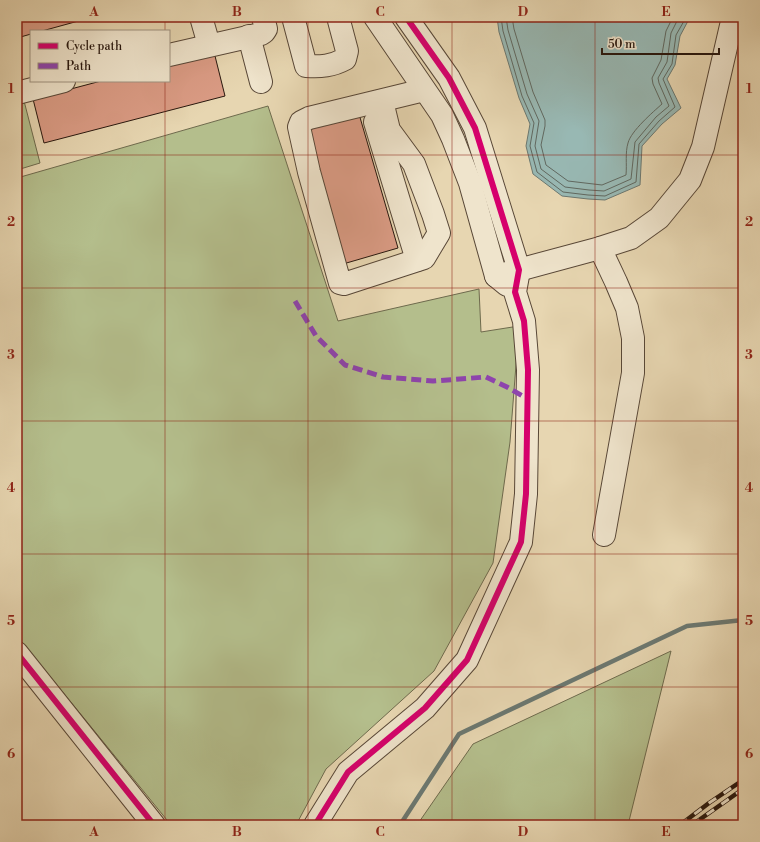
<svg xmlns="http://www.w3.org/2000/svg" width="760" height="842" font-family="'Libre Bodoni',serif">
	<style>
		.green { fill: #b4be8c; stroke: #6e6a4d }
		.water { fill: #98b8b3; stroke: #6b7871 }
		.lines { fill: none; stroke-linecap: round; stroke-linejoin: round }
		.shore { stroke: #606860; stroke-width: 1 }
		.stream { stroke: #6b7871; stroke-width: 4.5 }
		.building { fill: #da9b84; stroke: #28170e }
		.minor-casing { stroke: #584737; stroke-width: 24 }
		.minor { stroke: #efe4cc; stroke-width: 22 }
		.rail-casing { stroke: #28170e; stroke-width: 4.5 }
		.rail { stroke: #efe4cc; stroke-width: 3; stroke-dasharray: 9; stroke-linecap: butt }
		.quiet { stroke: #8e44ad; stroke-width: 5; stroke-dasharray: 10 5; stroke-linecap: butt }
		.cycleway-casing { stroke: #efe4cc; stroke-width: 8 }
		.cycleway { stroke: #d6006c; stroke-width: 6 }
		.grid { fill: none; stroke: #8f2418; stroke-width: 1; stroke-opacity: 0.55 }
		.neatline { fill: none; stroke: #8f2418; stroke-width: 1.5 }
		.grid-label { font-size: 13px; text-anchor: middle; font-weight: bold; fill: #8f2418 }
	</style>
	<rect width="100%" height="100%" fill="#e7d6b1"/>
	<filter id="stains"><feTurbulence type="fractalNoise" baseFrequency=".005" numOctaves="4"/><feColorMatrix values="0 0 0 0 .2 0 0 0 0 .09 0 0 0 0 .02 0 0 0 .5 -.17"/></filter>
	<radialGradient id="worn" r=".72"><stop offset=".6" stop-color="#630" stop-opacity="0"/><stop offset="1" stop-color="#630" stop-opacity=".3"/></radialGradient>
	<g class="green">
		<path d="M23 97 40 163 17 170V98Z"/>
		<path d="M268 106 338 321 479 289 481 332 519 326 510 442 493 563 434 671 326 769 296 825H171L17 636V178Z"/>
		<path d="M671 651 628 825H417L473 744Z"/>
	</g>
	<path class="water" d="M497 17H688V21L680 36 675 65 667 79 681 108 662 124 642 146 640 185 605 200 588 199 562 196 533 174 526 146 530 124 519 98 499 32Z"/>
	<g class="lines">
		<g class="shore">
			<path d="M501 17 503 31 522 96 534 123 530 146 537 172 563 192 588 195 605 196 636 182 639 144 659 121 675 107 663 79 672 64 676 35 684 21V17"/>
			<path d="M506 17 508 30 527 94 539 121 535 146 541 169 565 187 589 190 604 191 631 179 635 142 656 117 669 106 659 83 658 78 667 62 671 33 679 17"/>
			<path d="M512 17 514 29 533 92 545 120V126L541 145 546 165 568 181 602 185 626 175C627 164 625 153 628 143 631 131 653 112 662 104L653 84 652 78 661 60 666 31 673 17"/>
		</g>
		<g class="stream">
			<path d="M17 823 18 825"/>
			<path d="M400 825 459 734 687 626 743 620"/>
		</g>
	</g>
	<g class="building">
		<path d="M17 17H93L42 31H31V34L17 38Z"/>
		<path d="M214 52 225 96 44 143 33 99 101 81H169V63Z"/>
		<path d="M359 114 398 248 343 264 304 130Z"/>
	</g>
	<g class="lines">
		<g class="minor-casing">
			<g id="minor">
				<path d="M201 17 209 45"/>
				<path d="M293 17 306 66C321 67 332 66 345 59L347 51 338 17"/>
				<path d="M375 17 442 115 453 139 470 183 496 276 507 285"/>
				<path d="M249 36 261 82"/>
				<path d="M169 55 261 34 264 32 266 29 263 17"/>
				<path d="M17 93 64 81"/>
				<path d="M382 101 389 130 414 164 433 214 439 233 424 258 344 284 340 283 309 172 299 127 301 122 309 118 424 90"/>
				<path d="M375 122 417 260"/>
				<path d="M600 248 616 282 627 308 633 338V373L604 535"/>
				<path d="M496 276 600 248 631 238 659 218 690 180 703 147 733 17"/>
				<path d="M17 653 154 825"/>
				<path d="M315 825 348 772 425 708 467 660 521 542 526 494 528 370 524 321 515 292 519 270 475 128 449 78 406 17"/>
			</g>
		</g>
		<use href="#minor" class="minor"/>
		<g class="rail-casing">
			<g id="rail">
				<path d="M680 825 709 803 743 780"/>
				<path d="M692 825 743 789"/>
			</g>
		</g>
		<use href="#rail" class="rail"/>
		<path class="quiet" d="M295 301 316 336 345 365 383 377 433 381 486 377 507 387 528 399"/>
		<g class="cycleway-casing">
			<g id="cycleway">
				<path d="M17 653 154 825"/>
				<path d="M315 825 348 772 425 708 467 660 521 542 526 494 528 370 524 321 515 292 519 270 475 128 449 78 406 17"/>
			</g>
		</g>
		<use href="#cycleway" class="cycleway"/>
	</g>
	<path class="grid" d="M165 17V31M308 17V825M452 17V825M595 17V825M165 81V825M17 155H743M17 288H743M17 421H743M17 554H743M17 687H743"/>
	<rect width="760" height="842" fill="none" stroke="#e7d6b1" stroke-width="44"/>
	<rect x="30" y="30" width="140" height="52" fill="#efe4cc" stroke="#9f9280"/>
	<rect x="38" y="43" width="20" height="6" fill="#d6006c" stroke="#9f9280"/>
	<text x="66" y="50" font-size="12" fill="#28170e">Cycle path</text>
	<rect x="38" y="63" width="20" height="6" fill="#8e44ad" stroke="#9f9280"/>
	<text x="66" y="70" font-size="12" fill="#28170e">Path</text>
	<path d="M602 48v6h117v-6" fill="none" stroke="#28170e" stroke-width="2"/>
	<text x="608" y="48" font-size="12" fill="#28170e" stroke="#efe4cc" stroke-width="3" paint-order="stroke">50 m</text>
	<rect x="22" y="22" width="716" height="798" class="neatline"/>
	<g class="grid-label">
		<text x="94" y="16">A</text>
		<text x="237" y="16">B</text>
		<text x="380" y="16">C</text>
		<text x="523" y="16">D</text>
		<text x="666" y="16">E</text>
		<text x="11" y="93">1</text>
		<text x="749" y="93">1</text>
		<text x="11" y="226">2</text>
		<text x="749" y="226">2</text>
		<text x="11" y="359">3</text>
		<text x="749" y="359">3</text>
		<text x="11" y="492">4</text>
		<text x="749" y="492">4</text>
		<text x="11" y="625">5</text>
		<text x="749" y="625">5</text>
		<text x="11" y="758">6</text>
		<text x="749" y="758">6</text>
		<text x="94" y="836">A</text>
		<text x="237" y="836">B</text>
		<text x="380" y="836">C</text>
		<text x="523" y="836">D</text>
		<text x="666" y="836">E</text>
	</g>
	<rect width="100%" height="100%" filter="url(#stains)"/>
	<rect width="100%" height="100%" fill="url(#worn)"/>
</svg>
